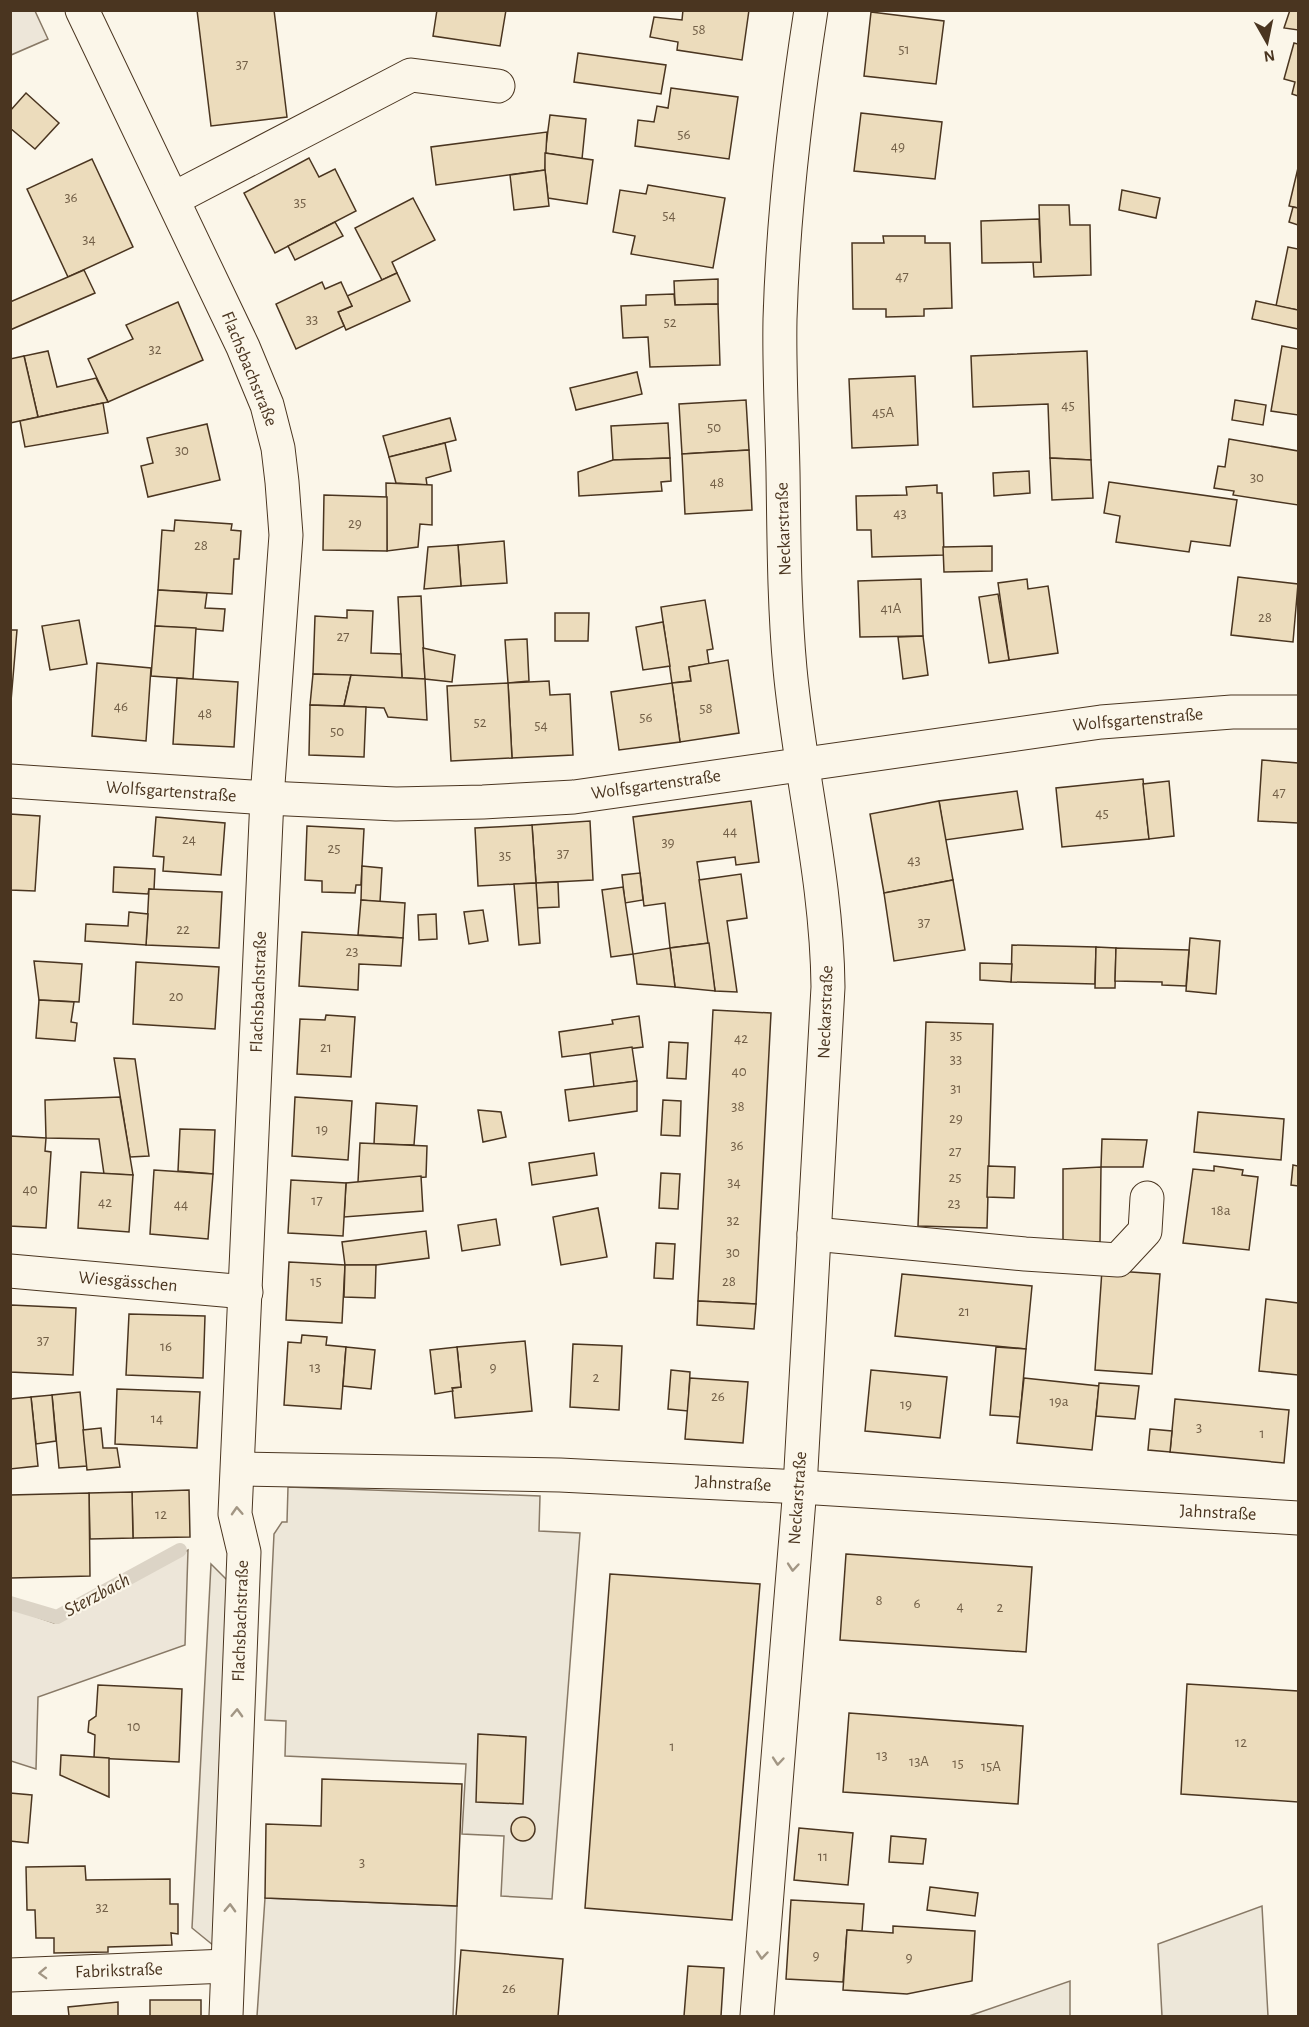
<svg xmlns="http://www.w3.org/2000/svg" width="1309" height="2027" font-family="'Alegreya Sans',sans-serif">
	<style>
		.green { fill: #ede6d9; stroke: #887966; stroke-width: 1.5 }
		.parking { fill: #ede7d9; stroke: #887966; stroke-width: 1.5 }
		.lines { fill: none; stroke-linecap: round; stroke-linejoin: round }
		.stream { stroke: #dcd4c6; stroke-width: 14 }
		.building { fill: #ecdcbc; stroke: #4a3520; stroke-width: 1.5 }
		.minor-casing { stroke: #4a3520; stroke-width: 35 }
		.minor { stroke: #fbf6e9; stroke-width: 33 }
		.oneway { stroke: #a29684 }
		.labels { text-anchor: middle; dominant-baseline: central; stroke-width: 4.5; stroke-linejoin: round; paint-order: stroke }
		.number-label { font-size: 15px; fill: #725f47 }
		.street-label { font-size: 18px; fill: #4a3520; stroke: #fbf6e9 }
		.water-label { font-size: 20px; font-style: italic; fill: #4a3520; stroke: #fbf6e9 }
	</style>
	<rect width="100%" height="100%" fill="#fbf6e9"/>
	<g class="green">
		<path d="M10 11H35L48 39 11 55Z"/>
		<path d="M188 1550 185 1645 38 1697 36 1769 11 1761V1608L54 1623Z"/>
	</g>
	<g class="parking">
		<path d="M288 1487 540 1496 539 1531 580 1533 552 1899 501 1896 504 1836 462 1834 466 1764 285 1756 286 1721 265 1720 274 1534 282 1522H287Z"/>
		<path d="M211 1564 234 1587 219 1950 192 1928Z"/>
		<path d="M265 1898 457 1906 453 2016H257Z"/>
		<path d="M1262 1906 1268 2016H1162L1158 1944Z"/>
		<path d="M1070 1981V2016H969Z"/>
	</g>
	<g class="lines">
		<path class="stream" d="M10 1603 57 1617 180 1550"/>
	</g>
	<g class="building">
		<path d="M197 10H274L287 117 211 126Z"/>
		<path d="M437 10H506L500 46 433 36Z"/>
		<path d="M683 10H749L742 60 677 50 678 42 650 37 654 17 682 20Z"/>
		<path d="M1290 10H1298V30L1284 28Z"/>
		<path d="M871 12 944 21 936 84 864 76Z"/>
		<path d="M1294 43 1298 44V96L1292 94 1295 82 1284 79Z"/>
		<path d="M578 53 666 65 661 94 574 82Z"/>
		<path d="M671 88 738 97 729 159 635 146 638 120 654 122 657 106 668 108Z"/>
		<path d="M26 93 59 123 35 149 10 128V111Z"/>
		<path d="M861 113 942 122 935 179 854 171Z"/>
		<path d="M550 115 586 119 582 159 545 153Z"/>
		<path d="M547 132 545 170 436 185 431 147Z"/>
		<path d="M545 153 593 160 587 204 548 198 545 170Z"/>
		<path d="M309 158 319 177 335 169 356 211 275 253 244 193Z"/>
		<path d="M92 159 133 247 68 277 27 189Z"/>
		<path d="M1298 168V208L1289 206Z"/>
		<path d="M545 170 549 206 514 210 510 175Z"/>
		<path d="M648 185 725 198 713 268 631 254 635 236 613 232 620 190 646 194Z"/>
		<path d="M1122 190 1160 198 1156 218 1119 210Z"/>
		<path d="M413 198 435 240 392 262 397 273 382 280 355 228Z"/>
		<path d="M1039 205H1069L1070 225H1090L1091 275 1034 277 1033 262H1041Z"/>
		<path d="M1293 207 1298 208V225L1289 222Z"/>
		<path d="M1039 219 1041 262 982 263 981 221Z"/>
		<path d="M335 222 343 236 295 260 288 246Z"/>
		<path d="M883 236H925V243H950L952 308 924 309V316L886 317V309H853L852 243H884Z"/>
		<path d="M1288 247 1298 249V310L1276 306Z"/>
		<path d="M84 270 95 293 10 330V302Z"/>
		<path d="M397 273 410 301 346 330 338 312 352 306 347 296Z"/>
		<path d="M718 279V304L675 305 674 281Z"/>
		<path d="M322 282 325 289 341 282 352 306 338 312 344 326 296 349 276 304Z"/>
		<path d="M674 294 675 305 718 304 720 365 650 367 648 337 623 338 621 306 646 305V295Z"/>
		<path d="M1256 301 1298 310V329L1252 319Z"/>
		<path d="M178 302 203 360 108 402 88 359 133 339 126 325Z"/>
		<path d="M1282 346 1298 349V415L1271 411Z"/>
		<path d="M48 351 57 387 96 378 108 402 38 417 24 356Z"/>
		<path d="M1087 351 1091 460 1050 458 1048 404 973 407 971 356Z"/>
		<path d="M24 356 38 417 10 423V359Z"/>
		<path d="M637 372 642 394 576 410 570 388Z"/>
		<path d="M915 376 918 445 852 448 849 379Z"/>
		<path d="M746 400 749 450 682 454 679 404Z"/>
		<path d="M1235 400 1266 405 1263 425 1232 420Z"/>
		<path d="M103 403 108 433 25 447 20 421Z"/>
		<path d="M450 418 456 440 389 457 383 436Z"/>
		<path d="M668 423 670 458 613 460 611 426Z"/>
		<path d="M207 424 220 480 148 497 141 466 153 463 147 438Z"/>
		<path d="M1229 439 1298 451V505L1233 495 1234 491 1214 488 1218 466 1225 467Z"/>
		<path d="M445 443 451 471 426 478 427 485 396 483 389 457Z"/>
		<path d="M749 450 752 510 685 514 682 454Z"/>
		<path d="M670 458 671 481 661 482 662 491 579 496 578 472 613 460Z"/>
		<path d="M1050 458 1091 460 1093 498 1052 500Z"/>
		<path d="M1029 471 1030 493 994 496 993 473Z"/>
		<path d="M1109 482 1237 500 1230 546 1191 541 1189 552 1116 542 1120 516 1104 513Z"/>
		<path d="M386 483 432 485V525L420 524 418 547 387 551Z"/>
		<path d="M937 485V493H942L944 555 872 557 871 530H857L856 496 907 495 906 487Z"/>
		<path d="M324 495 387 497V551L323 550Z"/>
		<path d="M175 520 232 524 231 530 241 531 239 559H234L232 594 158 590 162 530 174 531Z"/>
		<path d="M504 541 507 583 461 586 458 545Z"/>
		<path d="M458 545 461 586 424 589 428 547Z"/>
		<path d="M992 546V571L944 572 943 547Z"/>
		<path d="M1238 577 1298 584 1293 642 1231 635Z"/>
		<path d="M921 579 923 636 860 637 858 581Z"/>
		<path d="M1027 579 1028 589 1048 586 1058 653 1009 660 998 583Z"/>
		<path d="M158 590 207 593 205 608 225 609 223 631 155 626Z"/>
		<path d="M998 594 1009 660 989 663 979 597Z"/>
		<path d="M421 596 425 679 402 678 398 597Z"/>
		<path d="M705 600 713 649 707 650 709 664 689 667 691 681 672 683 661 607Z"/>
		<path d="M347 610 373 611 371 653 401 654 402 678 313 674 315 616 347 618Z"/>
		<path d="M555 613H589L588 641H555Z"/>
		<path d="M79 620 87 664 50 670 42 626Z"/>
		<path d="M663 622 670 666 643 670 636 627Z"/>
		<path d="M155 626 196 628 193 679 151 676Z"/>
		<path d="M10 630H17L10 713Z"/>
		<path d="M923 636 928 675 903 679 898 637Z"/>
		<path d="M527 639 529 681 508 683 505 640Z"/>
		<path d="M423 648 455 655 452 682 425 679Z"/>
		<path d="M728 660 739 733 680 742 672 683 691 681 689 667Z"/>
		<path d="M97 663 151 668 146 741 92 736Z"/>
		<path d="M313 674 351 675 344 706 310 705Z"/>
		<path d="M351 675 425 679 427 720 388 717 384 708 344 706Z"/>
		<path d="M177 678 238 682 234 747 173 744Z"/>
		<path d="M549 681 550 695 570 694 573 755 512 758 508 683Z"/>
		<path d="M508 683 512 758 451 761 447 686Z"/>
		<path d="M672 683 680 742 619 750 611 692Z"/>
		<path d="M310 705 366 707 364 757 309 755Z"/>
		<path d="M1262 760 1298 763V823L1258 821Z"/>
		<path d="M1143 779 1149 839 1062 847 1056 788Z"/>
		<path d="M1169 781 1174 836 1149 839 1143 784Z"/>
		<path d="M1017 791 1023 829 945 840 939 801Z"/>
		<path d="M751 801 759 862 736 865 735 857 697 862 709 943 670 948 665 903 644 906 633 817Z"/>
		<path d="M939 801 953 880 884 893 870 814Z"/>
		<path d="M10 814 40 816 35 891 10 890Z"/>
		<path d="M156 817 225 823 221 875 163 871 164 857 153 856Z"/>
		<path d="M590 821 593 880 536 883 532 825Z"/>
		<path d="M532 825 536 883 478 886 475 828Z"/>
		<path d="M307 826 364 829 361 885H356L355 893 322 892V881L305 880Z"/>
		<path d="M362 866 382 868 380 902 361 900Z"/>
		<path d="M114 867 155 869 154 890 149 889 148 894 113 892Z"/>
		<path d="M640 873 643 900 625 903 622 875Z"/>
		<path d="M741 874 747 918 727 921 737 992 715 991 699 880Z"/>
		<path d="M953 880 965 950 894 961 884 893Z"/>
		<path d="M558 882 559 907 537 908 536 883Z"/>
		<path d="M536 883 540 943 519 945 514 884Z"/>
		<path d="M623 887 633 954 611 957 602 890Z"/>
		<path d="M149 889 222 892 219 948 146 945Z"/>
		<path d="M361 900 405 903 403 938 358 935Z"/>
		<path d="M483 910 488 941 469 944 464 912Z"/>
		<path d="M129 912 148 914 146 945 85 941 86 924 128 926Z"/>
		<path d="M436 914 437 939 419 940 418 915Z"/>
		<path d="M302 932 403 938 401 966 359 964 358 990 299 986Z"/>
		<path d="M1190 938 1220 941 1216 994 1186 991Z"/>
		<path d="M709 943 715 991 675 987 670 948Z"/>
		<path d="M1012 945 1096 947 1095 984 1011 982Z"/>
		<path d="M1096 947 1116 948 1115 988H1095Z"/>
		<path d="M670 948 675 987 637 984 633 954Z"/>
		<path d="M1116 948 1189 950 1186 986 1162 985V982L1115 981Z"/>
		<path d="M34 961 82 964 79 1002 39 1000Z"/>
		<path d="M136 962 219 967 215 1029 133 1024Z"/>
		<path d="M980 963 1012 964 1011 982 980 980Z"/>
		<path d="M39 1000 74 1002 71 1022 77 1023 75 1041 36 1038Z"/>
		<path d="M713 1010 771 1013 756 1304 698 1301Z"/>
		<path d="M326 1015 355 1017 351 1077 297 1074 300 1019 325 1020Z"/>
		<path d="M639 1016 643 1047 562 1057 559 1032 613 1024 612 1020Z"/>
		<path d="M926 1022 993 1024 987 1228 918 1226Z"/>
		<path d="M669 1042 688 1043 686 1079 667 1078Z"/>
		<path d="M632 1047 637 1081 594 1087 590 1053Z"/>
		<path d="M114 1058 135 1059 149 1156 130 1157Z"/>
		<path d="M637 1081V1111L569 1121 565 1090Z"/>
		<path d="M120 1097 133 1175 104 1174 99 1139 46 1138 45 1100Z"/>
		<path d="M295 1097 352 1101 348 1160 292 1156Z"/>
		<path d="M663 1100 681 1101 680 1136 661 1135Z"/>
		<path d="M376 1103 417 1106 414 1145 374 1144Z"/>
		<path d="M478 1110 501 1112 506 1137 483 1142Z"/>
		<path d="M1198 1112 1284 1119 1281 1160 1194 1152Z"/>
		<path d="M180 1129 215 1130 213 1174 178 1171Z"/>
		<path d="M10 1136 46 1138 45 1151 51 1152 46 1228 10 1226Z"/>
		<path d="M1102 1139 1147 1140 1143 1167H1101Z"/>
		<path d="M360 1143 427 1146 426 1177 358 1182Z"/>
		<path d="M594 1153 597 1175 532 1185 529 1163Z"/>
		<path d="M1293 1165 1298 1166V1186L1291 1185Z"/>
		<path d="M988 1166 1015 1167 1014 1198 987 1197Z"/>
		<path d="M1214 1166 1243 1170 1242 1175 1258 1177 1249 1250 1183 1243 1193 1169 1214 1171Z"/>
		<path d="M1101 1167 1100 1242 1063 1243V1169Z"/>
		<path d="M154 1170 213 1174 208 1239 150 1234Z"/>
		<path d="M81 1172 133 1175 129 1232 78 1228Z"/>
		<path d="M661 1173 680 1174 678 1209 659 1208Z"/>
		<path d="M421 1176 423 1211 344 1217 346 1183Z"/>
		<path d="M291 1180 346 1183 343 1236 288 1233Z"/>
		<path d="M598 1208 607 1257 561 1265 553 1217Z"/>
		<path d="M496 1219 500 1245 462 1251 458 1225Z"/>
		<path d="M426 1231 429 1258 376 1265H345L342 1242Z"/>
		<path d="M656 1243 675 1244 673 1279 654 1278Z"/>
		<path d="M289 1262 345 1265 342 1323 286 1320Z"/>
		<path d="M345 1265H376L375 1298 344 1297Z"/>
		<path d="M1102 1270 1160 1274 1152 1374 1095 1370Z"/>
		<path d="M902 1274 1032 1286 1026 1349 895 1336Z"/>
		<path d="M1266 1299 1298 1303V1375L1259 1371Z"/>
		<path d="M698 1301 756 1304 754 1329 697 1325Z"/>
		<path d="M11 1305 76 1308 73 1375 10 1372Z"/>
		<path d="M129 1314 205 1316 203 1378 126 1375Z"/>
		<path d="M302 1335 327 1337 326 1345 346 1347 341 1409 284 1405 288 1342 301 1343Z"/>
		<path d="M525 1341 532 1411 455 1418 452 1388 461 1387 457 1347Z"/>
		<path d="M573 1344 622 1346 619 1410 570 1407Z"/>
		<path d="M346 1347 375 1350 371 1389 343 1386Z"/>
		<path d="M457 1347 461 1387 452 1388 453 1391 435 1394 430 1350Z"/>
		<path d="M996 1347 1026 1349 1020 1417 990 1415Z"/>
		<path d="M671 1370 690 1372 688 1411 668 1409Z"/>
		<path d="M871 1370 947 1377 940 1438 865 1431Z"/>
		<path d="M690 1378 748 1382 743 1443 685 1439Z"/>
		<path d="M1024 1378 1099 1386 1092 1450 1017 1443Z"/>
		<path d="M1099 1383 1139 1386 1135 1419 1096 1416Z"/>
		<path d="M117 1389 200 1392 197 1448 115 1444Z"/>
		<path d="M80 1392 87 1466 59 1468 52 1395Z"/>
		<path d="M52 1395 56 1441 36 1444 31 1397Z"/>
		<path d="M31 1397 38 1466 10 1469V1399Z"/>
		<path d="M1175 1399 1289 1410 1284 1463 1170 1452Z"/>
		<path d="M101 1428 103 1448H117L120 1467 87 1470 83 1430Z"/>
		<path d="M1150 1429 1172 1431 1170 1452 1148 1450Z"/>
		<path d="M189 1490 190 1537 133 1538 132 1492Z"/>
		<path d="M132 1492 133 1538 90 1539 89 1493Z"/>
		<path d="M89 1493 90 1576 11 1578 10 1495Z"/>
		<path d="M846 1554 1032 1567 1026 1652 840 1640Z"/>
		<path d="M610 1574 760 1584 732 1920 585 1908Z"/>
		<path d="M1187 1684 1298 1691V1802L1181 1794Z"/>
		<path d="M98 1685 182 1689 179 1762 94 1758 95 1735 88 1732 89 1721 96 1716Z"/>
		<path d="M849 1713 1023 1726 1018 1804 843 1792Z"/>
		<path d="M478 1734 526 1737 523 1804 476 1802Z"/>
		<path d="M61 1755 109 1758V1797L60 1775Z"/>
		<path d="M322 1779 462 1784 457 1906 265 1898 266 1824 321 1826Z"/>
		<path d="M10 1793 32 1795 28 1843 10 1841Z"/>
		<circle cx="523" cy="1829" r="12"/>
		<path d="M799 1828 853 1833 848 1885 794 1880Z"/>
		<path d="M891 1836 926 1839 923 1864 889 1862Z"/>
		<path d="M85 1866 86 1880 170 1879V1904H178V1934L171 1933 172 1945 108 1947V1952L54 1953V1938H36L35 1910H27L26 1867Z"/>
		<path d="M930 1887 978 1893 975 1916 927 1910Z"/>
		<path d="M791 1900 864 1904 862 1931 847 1930 843 1982 786 1979Z"/>
		<path d="M893 1926 975 1931 972 1981 907 1994 843 1990 847 1930 893 1933Z"/>
		<path d="M461 1950 563 1959 558 2016H456Z"/>
		<path d="M688 1966 724 1968 721 2016H684Z"/>
		<rect x="150" y="2000" width="51" height="16"/>
		<path d="M118 2002V2016H69L68 2007Z"/>
	</g>
	<g class="lines">
		<g class="minor-casing">
			<g id="minor">
				<path d="M82 10 243 347 267 405 278 448 282 482 286 535 267 798 235 1514 244 1552 226 2016"/>
				<path d="M173 199 411 75 498 86"/>
				<path d="M10 781 267 798 396 804 483 802 574 797 1101 722 1232 712H1298"/>
				<path d="M814 1234 1025 1254 1118 1260 1145 1231 1147 1198"/>
				<path d="M10 1271 246 1292"/>
				<path d="M238 1469 560 1475 800 1487 1298 1518"/>
				<path d="M10 1975 227 1966"/>
				<path d="M757 2016 800 1487 828 987C827 880 800 776 790 669 784 604 784 538 783 472 782 421 779 370 780 319 783 216 795 113 811 10"/>
			</g>
		</g>
		<use href="#minor" class="minor"/>
	</g>
	<defs><path id="oneway-chevron" d="M-2-3.5L2.5 0L-2 3.5" fill="none" stroke-width="1.6" stroke-linecap="round" stroke-linejoin="round" transform="scale(1.5)"/></defs>
	<g class="oneway">
		<use href="#oneway-chevron" transform="translate(237 1511) rotate(-93)"/>
		<use href="#oneway-chevron" transform="translate(793 1567) rotate(95)"/>
		<use href="#oneway-chevron" transform="translate(237 1713) rotate(-88)"/>
		<use href="#oneway-chevron" transform="translate(778 1761) rotate(95)"/>
		<use href="#oneway-chevron" transform="translate(230 1908) rotate(-88)"/>
		<use href="#oneway-chevron" transform="translate(762 1955) rotate(95)"/>
		<use href="#oneway-chevron" transform="translate(43 1973) rotate(178)"/>
	</g>
	<g class="labels">
		<g class="number-label">
			<text x="699" y="29">58</text>
			<text x="904" y="49">51</text>
			<text x="242" y="64">37</text>
			<text x="684" y="134">56</text>
			<text x="898" y="146">49</text>
			<text x="71" y="197">36</text>
			<text x="300" y="202">35</text>
			<text x="669" y="215">54</text>
			<text x="89" y="239">34</text>
			<text x="902" y="276">47</text>
			<text x="312" y="319">33</text>
			<text x="670" y="322">52</text>
			<text x="155" y="349">32</text>
			<text x="1068" y="405">45</text>
			<text x="883" y="412">45A</text>
			<text x="714" y="427">50</text>
			<text x="182" y="450">30</text>
			<text x="1257" y="477">30</text>
			<text x="717" y="482">48</text>
			<text x="900" y="513">43</text>
			<text x="355" y="523">29</text>
			<text x="201" y="545">28</text>
			<text x="891" y="608">41A</text>
			<text x="1265" y="617">28</text>
			<text x="343" y="636">27</text>
			<text x="121" y="706">46</text>
			<text x="706" y="708">58</text>
			<text x="205" y="713">48</text>
			<text x="646" y="717">56</text>
			<text x="480" y="722">52</text>
			<text x="541" y="725">54</text>
			<text x="337" y="731">50</text>
			<text x="1279" y="792">47</text>
			<text x="1102" y="813">45</text>
			<text x="730" y="831">44</text>
			<text x="189" y="839">24</text>
			<text x="668" y="842">39</text>
			<text x="334" y="848">25</text>
			<text x="563" y="853">37</text>
			<text x="505" y="855">35</text>
			<text x="914" y="860">43</text>
			<text x="924" y="922">37</text>
			<text x="183" y="929">22</text>
			<text x="352" y="951">23</text>
			<text x="176" y="996">20</text>
			<text x="956" y="1035">35</text>
			<text x="741" y="1038">42</text>
			<text x="326" y="1047">21</text>
			<text x="956" y="1059">33</text>
			<text x="739" y="1071">40</text>
			<text x="956" y="1088">31</text>
			<text x="738" y="1106">38</text>
			<text x="956" y="1118">29</text>
			<text x="322" y="1129">19</text>
			<text x="737" y="1145">36</text>
			<text x="955" y="1151">27</text>
			<text x="955" y="1177">25</text>
			<text x="734" y="1182">34</text>
			<text x="30" y="1189">40</text>
			<text x="317" y="1200">17</text>
			<text x="105" y="1202">42</text>
			<text x="954" y="1203">23</text>
			<text x="181" y="1204">44</text>
			<text x="1221" y="1210">18a</text>
			<text x="733" y="1220">32</text>
			<text x="733" y="1252">30</text>
			<text x="316" y="1281">15</text>
			<text x="729" y="1281">28</text>
			<text x="964" y="1311">21</text>
			<text x="43" y="1340">37</text>
			<text x="166" y="1346">16</text>
			<text x="315" y="1367">13</text>
			<text x="493" y="1367">9</text>
			<text x="596" y="1377">2</text>
			<text x="718" y="1396">26</text>
			<text x="1059" y="1401">19a</text>
			<text x="906" y="1404">19</text>
			<text x="157" y="1418">14</text>
			<text x="1199" y="1427">3</text>
			<text x="1262" y="1433">1</text>
			<text x="161" y="1514">12</text>
			<text x="879" y="1600">8</text>
			<text x="917" y="1603">6</text>
			<text x="960" y="1606">4</text>
			<text x="1000" y="1607">2</text>
			<text x="134" y="1726">10</text>
			<text x="1241" y="1742">12</text>
			<text x="672" y="1746">1</text>
			<text x="882" y="1755">13</text>
			<text x="919" y="1761">13A</text>
			<text x="958" y="1763">15</text>
			<text x="991" y="1766">15A</text>
			<text x="823" y="1856">11</text>
			<text x="362" y="1862">3</text>
			<text x="102" y="1907">32</text>
			<text x="816" y="1955">9</text>
			<text x="909" y="1957">9</text>
			<text x="509" y="1988">26</text>
		</g>
		<g class="street-label">
			<text transform="translate(249 369) rotate(68)">Flachsbachstraße</text>
			<text transform="translate(784 529) rotate(-92)">Neckarstraße</text>
			<text transform="translate(1138 720) rotate(-5)">Wolfsgartenstraße</text>
			<text transform="translate(656 785) rotate(-8)">Wolfsgartenstraße</text>
			<text transform="translate(171 792) rotate(4)">Wolfsgartenstraße</text>
			<text transform="translate(259 992) rotate(-88)">Flachsbachstraße</text>
			<text transform="translate(826 1012) rotate(-88)">Neckarstraße</text>
			<text transform="translate(128 1282) rotate(5)">Wiesgässchen</text>
			<text transform="translate(733 1484) rotate(3)">Jahnstraße</text>
			<text transform="translate(798 1498) rotate(-86)">Neckarstraße</text>
			<text transform="translate(1218 1513) rotate(3)">Jahnstraße</text>
			<text transform="translate(241 1621) rotate(-88)">Flachsbachstraße</text>
			<text transform="translate(119 1971) rotate(-2)">Fabrikstraße</text>
		</g>
		<g class="water-label">
			<text transform="translate(97 1595) rotate(-28)">Sterzbach</text>
		</g>
	</g>
	<rect width="1309" height="2027" fill="none" stroke="#4a3520" stroke-width="24"/>
	<g transform="translate(1267 42) rotate(171)" stroke="#fbf6e9" stroke-width="4.5" paint-order="stroke">
	<path d="M0-4.5L10 22L0 15L-10 22Z" fill="#4a3520"/>
	<text y="-9" font-size="16" font-weight="bold" text-anchor="middle" fill="#4a3520">N</text>
	</g>
</svg>
